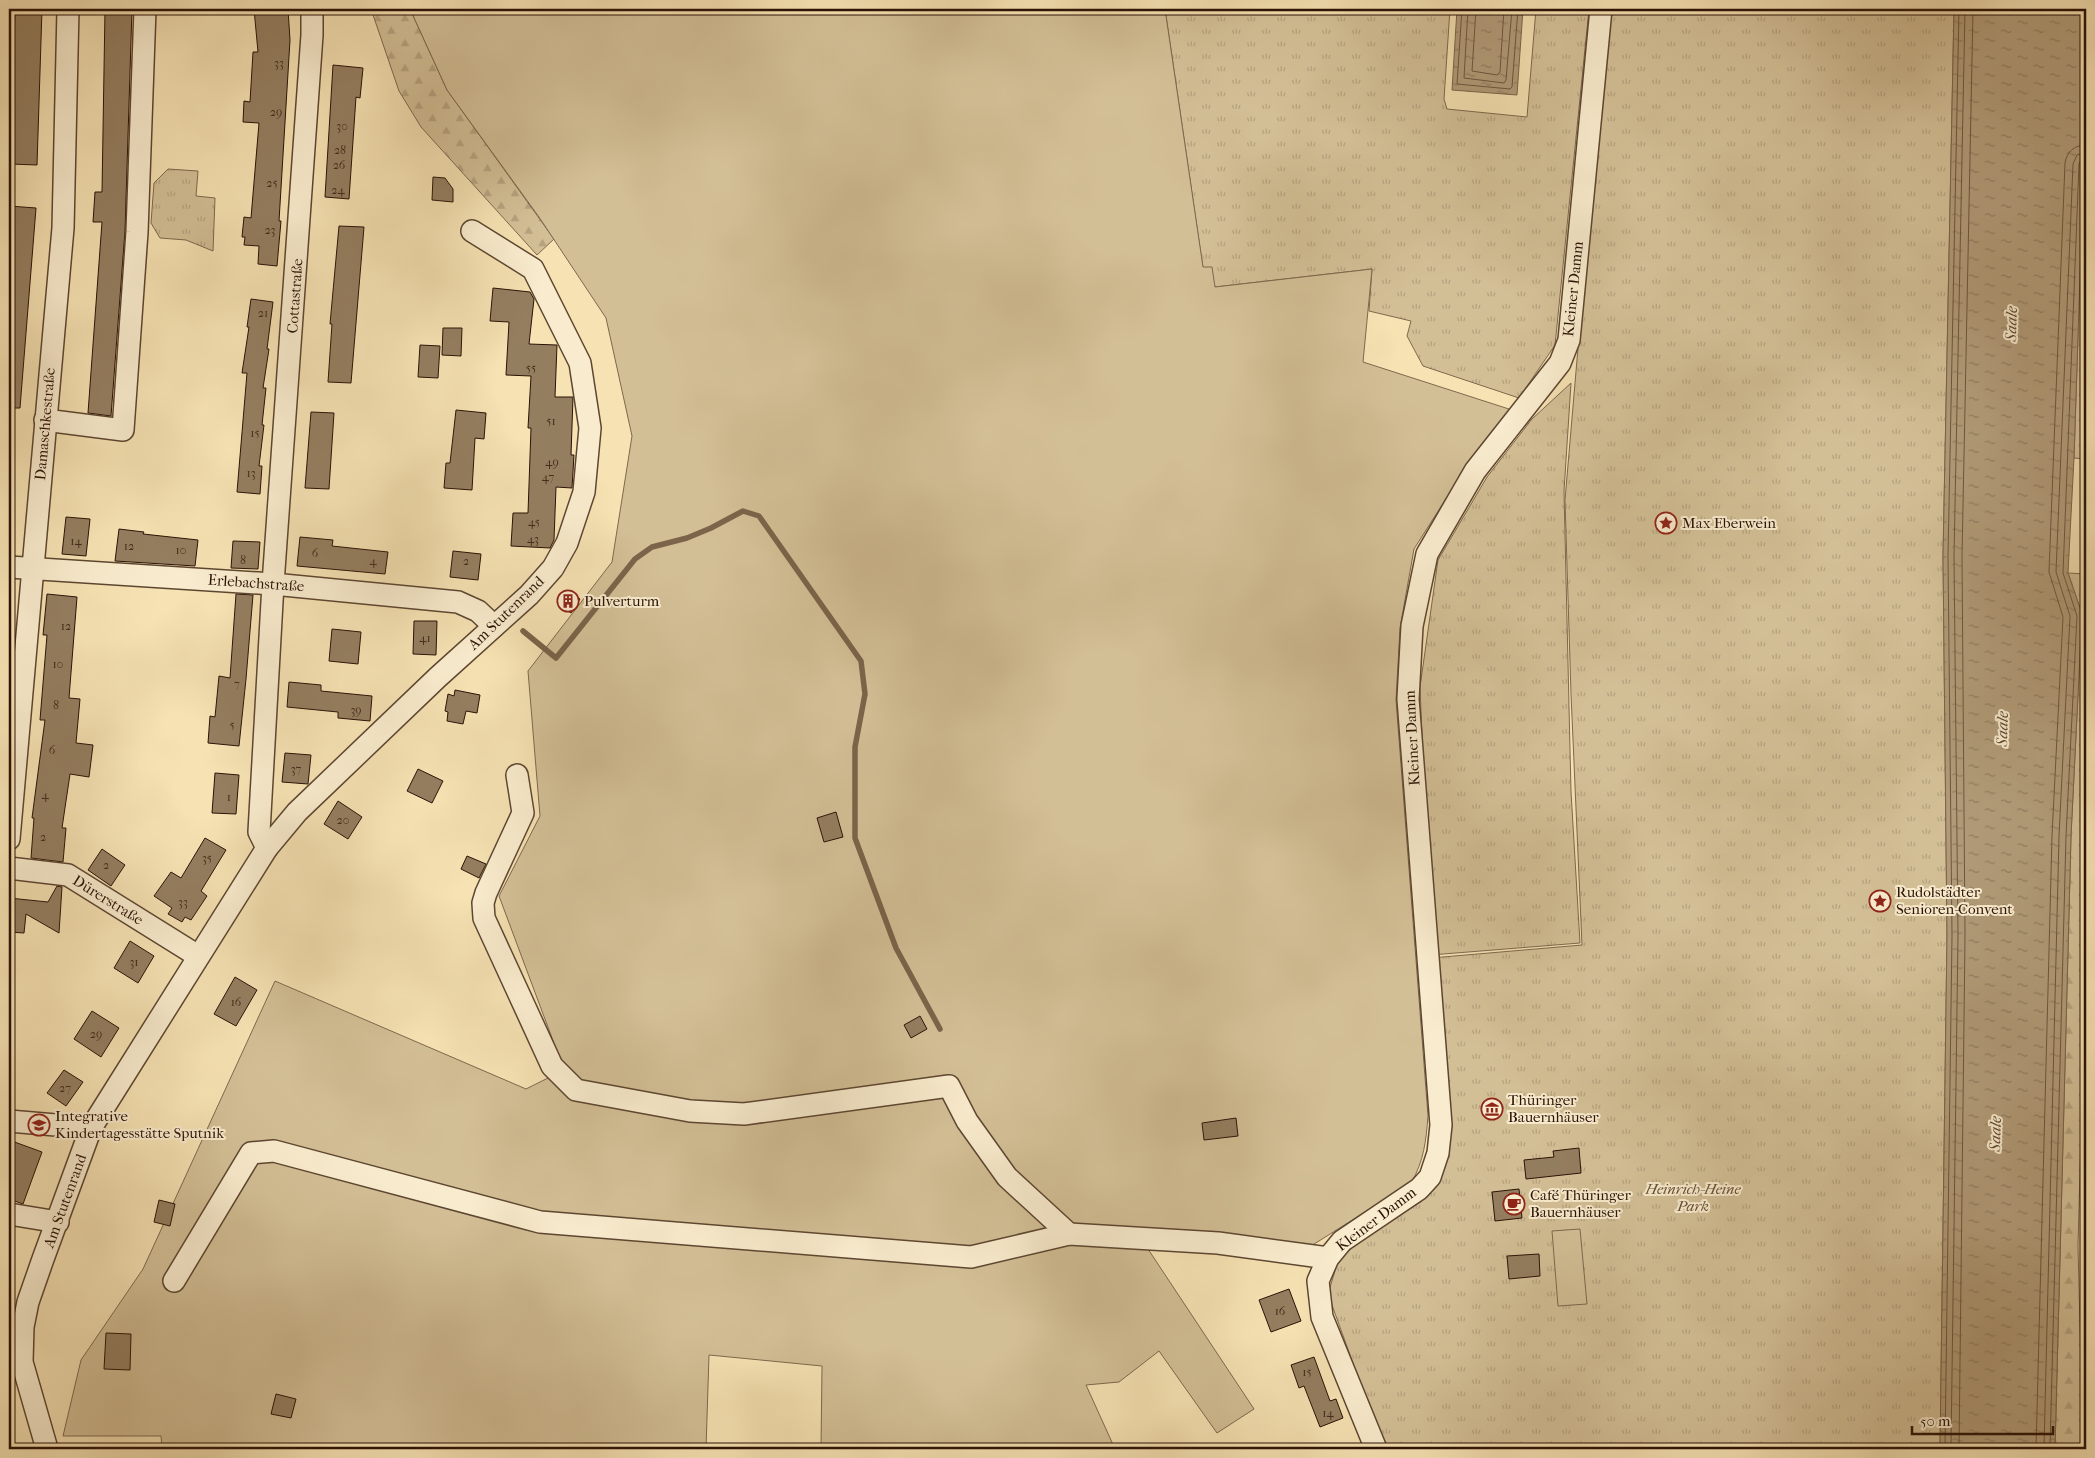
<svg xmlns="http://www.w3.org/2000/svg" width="2095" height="1458" font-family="'IM FELL French Canon',serif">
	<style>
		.grass { fill: url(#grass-tufts); stroke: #7e684e }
		.forest { fill: url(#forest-firs); stroke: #7e684e }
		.garden { fill: #d3bf96; stroke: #7e684e }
		.water { fill: url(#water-ripples); stroke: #7b644a }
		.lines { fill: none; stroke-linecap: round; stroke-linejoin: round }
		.shore { stroke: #6e563f; stroke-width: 1 }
		.stream { stroke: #7b644a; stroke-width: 5.5 }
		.building { fill: #947e60; stroke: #2a1206 }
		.minor-casing { stroke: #5d4631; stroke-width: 24 }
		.minor { stroke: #f9ecce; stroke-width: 21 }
		.labels { text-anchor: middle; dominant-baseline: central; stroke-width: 4; stroke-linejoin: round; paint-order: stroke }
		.number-label { font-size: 12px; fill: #442d1c }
		.street-label { font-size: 15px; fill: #2a1206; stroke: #f9ecce }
		.poi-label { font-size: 15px; fill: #2a1206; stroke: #f9ecce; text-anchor: start }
		.park-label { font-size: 15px; font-style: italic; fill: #654f38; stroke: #f9ecce }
		.water-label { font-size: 16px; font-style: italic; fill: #604934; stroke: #f9ecce }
	</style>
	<defs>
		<pattern id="grass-tufts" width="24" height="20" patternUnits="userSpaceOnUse" patternTransform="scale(1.25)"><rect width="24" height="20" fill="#d3bf96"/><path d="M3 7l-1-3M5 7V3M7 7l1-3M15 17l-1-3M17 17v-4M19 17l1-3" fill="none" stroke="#b5a380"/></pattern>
		<pattern id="forest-firs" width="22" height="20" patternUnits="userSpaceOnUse" patternTransform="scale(1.25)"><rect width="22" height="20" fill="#d3bf96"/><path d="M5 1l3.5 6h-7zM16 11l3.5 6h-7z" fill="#b5a380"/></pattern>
		<pattern id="water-ripples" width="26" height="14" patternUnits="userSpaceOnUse" patternTransform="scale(1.25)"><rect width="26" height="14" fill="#b19b78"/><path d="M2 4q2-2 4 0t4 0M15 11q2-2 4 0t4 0" fill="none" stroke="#907d60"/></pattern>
	</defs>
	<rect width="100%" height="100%" fill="#f6e2b3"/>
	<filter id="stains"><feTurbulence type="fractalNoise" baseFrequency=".004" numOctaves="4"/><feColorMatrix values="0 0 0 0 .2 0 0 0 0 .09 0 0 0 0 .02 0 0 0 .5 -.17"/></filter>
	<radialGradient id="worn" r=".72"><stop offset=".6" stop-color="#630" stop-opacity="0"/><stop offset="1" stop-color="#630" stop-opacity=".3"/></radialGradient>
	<g class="grass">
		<path d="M1165 9H1450L1444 99 1447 109 1527 117 1536 9H1589L1555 345 1519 398 1423 366 1407 336 1411 321 1369 311 1372 269 1215 287 1203 268Z"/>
		<path d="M1607 9H1954L1943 556 1947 935 1940 1449H1384L1328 1294 1338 1261 1355 1245 1422 1201 1440 1178 1431 958 1582 945 1571 694 1565 500Z"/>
		<path d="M168 169 198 171 196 196 215 198 213 251 186 240 160 238 151 223 154 183Z"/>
		<path d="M1571 383 1564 491 1571 792 1580 943 1431 955 1420 687 1438 560 1487 477 1532 419Z"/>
	</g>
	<g class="forest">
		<path d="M371 9H410L447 90 554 239 537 255 421 127 399 91Z"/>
		<path d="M2086 92V459L2074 458Z"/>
		<path d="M2068 573 2086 574V948L2078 1246 2083 1449H2055L2071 836 2082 614Z"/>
	</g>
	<g class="garden">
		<path d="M410 9H1165L1203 267H1212L1215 287 1372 269 1363 362 1512 410 1468 464 1414 549 1400 628 1396 700 1428 1116C1426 1141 1424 1161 1411 1183L1292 1258 1146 1246 1254 1409 1217 1433 1159 1351 1119 1382 1086 1385 1115 1449H821L822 1366 709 1355 706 1449H231L188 1444V1449H162L161 1436H63L81 1360 143 1269 275 981 526 1089 564 1070 499 896 540 816 528 671 612 562 632 436 606 318 539 217 447 90Z"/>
		<path d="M1580 1229 1587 1304 1558 1306 1552 1231Z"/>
	</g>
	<g class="water">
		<path d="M1457 9H1523L1517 95 1452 90Z"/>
		<path d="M1954 9H2086V92L2074 458 2068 573 2082 614 2071 836 2055 1449H1940L1947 935 1943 556Z"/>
	</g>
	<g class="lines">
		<g class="shore">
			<path d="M1462 9 1457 84 1510 89 1512 87 1518 9"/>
			<path d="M1468 9 1464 78 1504 83 1506 80 1512 9"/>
			<path d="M1476 9 1472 71 1497 75 1500 72 1504 9"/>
			<path d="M1945 1449 1952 935 1948 556 1959 9"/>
			<path d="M1951 1449 1958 935 1954 556 1965 9"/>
			<path d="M1959 1449 1965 935 1962 556 1973 9"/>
			<path d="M2036 1449 2052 836 2063 617 2049 572 2065 163C2067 151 2075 145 2086 145"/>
			<path d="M2044 1449 2059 836 2070 616 2056 572 2073 164 2077 155 2086 152"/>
			<path d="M2050 1449 2066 836 2077 616 2063 573 2079 164 2081 160 2086 159"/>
		</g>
		<path class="stream" d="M523 631 556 658 635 559 652 547 687 538 711 528 743 511 759 516 861 661 865 694 855 747V838L896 948 940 1029"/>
	</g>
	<g class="building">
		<path d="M15 9H42L37 165 10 164Z"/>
		<path d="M105 9H132L125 231 111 416 88 413 102 222H93L95 192H102Z"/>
		<path d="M254 9H288L290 40 279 221H281L277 266 258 264 259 246 244 245 245 237H242L244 217 251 218 259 123 243 122 244 101 250 102 253 52H258Z"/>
		<path d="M333 65 363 68 360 98 356 97 349 199 325 197Z"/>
		<path d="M433 177 445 178 453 189V202L432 200Z"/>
		<path d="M9 206 36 208 20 408H9Z"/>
		<path d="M339 226 364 227 351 383 328 382 332 324H330Z"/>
		<path d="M493 288 530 292 534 299 529 344 557 345 555 397H573L571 455H574L572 488 556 487 554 540 550 548 511 546 513 513H528L531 428H528L531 376 506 375 509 322 490 321Z"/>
		<path d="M251 299 273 302 267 349H269L263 388H266L262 425H264L259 466H262L260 494 237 492 247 373H242L249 327H247Z"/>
		<path d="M443 328H462L461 356 442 355Z"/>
		<path d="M420 345 440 346 438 378 418 377Z"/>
		<path d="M456 410 486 413 484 439 475 438 472 490 444 488 446 463H450Z"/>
		<path d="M311 412 334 413 329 489 305 488Z"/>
		<path d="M66 517 90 519 86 556 62 554Z"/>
		<path d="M119 529 144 532 143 534 198 540 195 566 115 561Z"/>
		<path d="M300 537 333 540 332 546 388 552 385 574 297 566Z"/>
		<path d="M233 541 260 542 258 569 231 568Z"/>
		<path d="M453 551 481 554 478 580 450 577Z"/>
		<path d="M566 590 580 599 571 613 557 603Z"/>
		<path d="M47 594 77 597 69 698 80 699 76 743 93 745 89 777 70 774 62 828H66L63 862 31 858 34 818H32L45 720H40L47 635H43Z"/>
		<path d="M236 594 253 595 246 679 239 746 208 743 210 716 215 717 219 676 230 678Z"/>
		<path d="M414 621H437L436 655 413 654Z"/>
		<path d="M332 629 361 632 358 664 329 661Z"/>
		<path d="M289 682 321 685V691L372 696 370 721 338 718V712L287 707Z"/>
		<path d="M455 690 480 695 477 713 466 711 463 724 447 721 448 712 445 711 448 694 454 696Z"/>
		<path d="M285 753 311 755 308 784 282 782Z"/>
		<path d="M418 769 443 781 432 803 407 791Z"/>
		<path d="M215 773 239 775 236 814 212 813Z"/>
		<path d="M338 801 362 817 348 839 324 824Z"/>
		<path d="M836 812 843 837 824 842 817 818Z"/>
		<path d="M205 838 226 850 201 891 207 896 191 920 185 917 182 922 168 914 172 908 154 896 171 872 181 878Z"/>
		<path d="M102 849 125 865 111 886 88 870Z"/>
		<path d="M467 856 486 864 479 878 461 869Z"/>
		<path d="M57 886 62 887 59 933 26 914 24 933 9 932V898L48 902Z"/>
		<path d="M130 941 154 956 138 983 114 968Z"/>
		<path d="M235 977 257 990 236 1026 214 1014Z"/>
		<path d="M92 1011 119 1028 101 1057 74 1039Z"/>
		<path d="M920 1016 927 1029 911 1038 904 1025Z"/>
		<path d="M64 1070 83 1082 66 1106 47 1093Z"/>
		<path d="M1236 1118 1238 1136 1204 1140 1202 1123Z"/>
		<path d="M9 1140 42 1152 23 1204 9 1199Z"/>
		<path d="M1579 1148 1581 1173 1526 1179 1524 1160 1554 1157 1553 1151Z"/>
		<path d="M1519 1189 1522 1218 1495 1221 1492 1192Z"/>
		<path d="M159 1200 175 1204 170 1226 154 1222Z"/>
		<path d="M1539 1254 1540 1276 1509 1279 1507 1256Z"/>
		<path d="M1289 1289 1301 1321 1271 1332 1259 1300Z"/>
		<path d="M106 1333 131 1334 130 1370 104 1369Z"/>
		<path d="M1314 1357 1330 1401 1336 1399 1343 1418 1320 1427 1304 1386 1299 1388 1291 1365Z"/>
		<path d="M276 1394 296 1399 291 1418 271 1414Z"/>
	</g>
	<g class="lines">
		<g class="minor-casing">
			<g id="minor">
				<path d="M45 420 123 430 137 232 145 9"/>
				<path d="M9 567 273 584 458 602 478 611 494 626"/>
				<path d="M517 775 523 813 486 893 483 903 484 918 552 1066 576 1090 690 1111 744 1114 949 1086 967 1121 1007 1177 1069 1234"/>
				<path d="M9 839 63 228 68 9"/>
				<path d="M267 848 297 812 438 677 529 595 553 568 567 543 584 492 590 428 580 363 533 269 472 231"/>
				<path d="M9 868 68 875 198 956"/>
				<path d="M9 1121 91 1128"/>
				<path d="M9 1214 58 1222"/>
				<path d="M174 1281 251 1153 274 1151 540 1222 971 1257 1069 1234 1218 1243 1328 1258"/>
				<path d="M47 1449 22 1362 23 1327 28 1302 43 1259 91 1128 267 848 259 832 273 584 312 35V9"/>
				<path d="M1376 1449 1322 1317 1318 1281 1328 1258 1342 1241 1419 1189 1430 1177 1438 1153 1441 1125 1408 699 1412 626 1427 554 1475 471 1560 363 1569 340 1601 9"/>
			</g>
		</g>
		<use href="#minor" class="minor"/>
	</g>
	<defs>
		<g id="sight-ring" transform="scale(1.125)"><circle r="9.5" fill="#f9ecce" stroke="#8f2418" stroke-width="1.5"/><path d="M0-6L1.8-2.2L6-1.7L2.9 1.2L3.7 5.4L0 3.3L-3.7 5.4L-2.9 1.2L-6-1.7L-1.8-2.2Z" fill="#8f2418"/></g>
		<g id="building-ring" transform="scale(1.125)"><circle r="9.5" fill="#f9ecce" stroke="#8f2418" stroke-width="1.5"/><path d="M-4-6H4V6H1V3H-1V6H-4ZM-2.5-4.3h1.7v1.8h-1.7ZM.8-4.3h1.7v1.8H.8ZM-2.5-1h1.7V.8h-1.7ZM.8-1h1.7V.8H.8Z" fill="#8f2418"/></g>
		<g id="museum-ring" transform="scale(1.125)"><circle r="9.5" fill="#f9ecce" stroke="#8f2418" stroke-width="1.5"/><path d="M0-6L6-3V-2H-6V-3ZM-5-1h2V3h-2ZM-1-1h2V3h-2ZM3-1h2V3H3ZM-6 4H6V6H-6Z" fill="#8f2418"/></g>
		<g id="school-ring" transform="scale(1.125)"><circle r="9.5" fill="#f9ecce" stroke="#8f2418" stroke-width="1.5"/><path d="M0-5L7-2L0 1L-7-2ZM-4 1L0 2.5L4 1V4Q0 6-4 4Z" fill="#8f2418"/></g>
		<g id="cafe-ring" transform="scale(1.125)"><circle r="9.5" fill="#f9ecce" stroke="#8f2418" stroke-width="1.5"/><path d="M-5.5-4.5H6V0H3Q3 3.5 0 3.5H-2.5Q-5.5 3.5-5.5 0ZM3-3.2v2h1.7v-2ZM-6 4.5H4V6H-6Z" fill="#8f2418"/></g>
	</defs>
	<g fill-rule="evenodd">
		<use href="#sight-ring" x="1666" y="523"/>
		<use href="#building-ring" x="568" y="601"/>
		<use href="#sight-ring" x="1880" y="901"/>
		<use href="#museum-ring" x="1492" y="1109"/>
		<use href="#school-ring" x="39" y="1125"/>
		<use href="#cafe-ring" x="1514" y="1204"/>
	</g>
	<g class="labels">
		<g class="number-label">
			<text x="279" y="63">33</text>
			<text x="276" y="112">29</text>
			<text x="342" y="126">30</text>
			<text x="340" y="150">28</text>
			<text x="339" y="165">26</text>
			<text x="272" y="183">25</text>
			<text x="338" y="190">24</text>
			<text x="270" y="230">23</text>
			<text x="263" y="313">21</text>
			<text x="531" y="368">55</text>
			<text x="551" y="421">51</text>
			<text x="255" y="433">15</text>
			<text x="552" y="462">49</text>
			<text x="251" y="473">13</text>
			<text x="548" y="477">47</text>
			<text x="534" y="522">45</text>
			<text x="533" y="539">43</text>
			<text x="76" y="541">14</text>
			<text x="129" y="546">12</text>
			<text x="181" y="550">10</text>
			<text x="315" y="553">6</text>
			<text x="243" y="560">8</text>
			<text x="373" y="561">4</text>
			<text x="466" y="561">2</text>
			<text x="66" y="626">12</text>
			<text x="425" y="638">41</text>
			<text x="58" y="664">10</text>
			<text x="237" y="684">7</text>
			<text x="56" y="705">8</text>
			<text x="356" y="710">39</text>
			<text x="232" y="725">5</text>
			<text x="52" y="750">6</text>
			<text x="296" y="769">37</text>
			<text x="45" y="795">4</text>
			<text x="229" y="797">1</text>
			<text x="343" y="820">20</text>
			<text x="43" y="837">2</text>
			<text x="207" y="858">35</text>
			<text x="106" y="865">2</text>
			<text x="183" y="902">33</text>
			<text x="134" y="962">31</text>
			<text x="236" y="1002">16</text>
			<text x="96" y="1034">29</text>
			<text x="65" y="1088">27</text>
			<text x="1280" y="1311">16</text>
			<text x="1307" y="1372">15</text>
			<text x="1328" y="1413">14</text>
		</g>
		<g class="street-label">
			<text transform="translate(1573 289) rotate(-84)">Kleiner Damm</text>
			<text transform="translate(295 296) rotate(-86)">Cottastraße</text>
			<text transform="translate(45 424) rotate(-85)">Damaschkestraße</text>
			<text transform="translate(256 583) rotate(4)">Erlebachstraße</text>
			<text transform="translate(506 613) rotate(-44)">Am Stutenrand</text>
			<text transform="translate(1412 738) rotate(-93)">Kleiner Damm</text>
			<text transform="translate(108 900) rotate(32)">Dürerstraße</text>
			<text transform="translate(65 1201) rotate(-70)">Am Stutenrand</text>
			<text transform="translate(1376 1219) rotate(-37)">Kleiner Damm</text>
		</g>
		<g class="poi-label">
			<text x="1682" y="523">Max Eberwein</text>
			<text x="584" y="601">Pulverturm</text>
			<text x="1896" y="892">Rudolstädter<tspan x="1896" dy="17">Senioren-Convent</tspan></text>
			<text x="1508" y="1100">Thüringer<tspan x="1508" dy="17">Bauernhäuser</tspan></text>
			<text x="55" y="1116">Integrative<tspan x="55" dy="17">Kindertagesstätte Sputnik</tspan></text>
			<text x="1530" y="1195">Café Thüringer<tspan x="1530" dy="17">Bauernhäuser</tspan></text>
		</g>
		<g class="park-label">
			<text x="1693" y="1189">Heinrich-Heine<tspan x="1693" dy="17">Park</tspan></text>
		</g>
		<g class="water-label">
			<text transform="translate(2011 324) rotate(-89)">Saale</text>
			<text transform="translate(2002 729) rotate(-89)">Saale</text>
			<text transform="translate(1995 1134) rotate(-89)">Saale</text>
		</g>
	</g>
	<rect width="2095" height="1458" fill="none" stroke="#f6e2b3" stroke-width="30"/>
	<rect x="10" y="10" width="2075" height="1438" fill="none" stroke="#2a1206" stroke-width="2.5"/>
	<rect x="15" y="15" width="2065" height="1428" fill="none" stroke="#2a1206"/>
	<path d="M1912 1426v8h141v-8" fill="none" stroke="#2a1206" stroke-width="2.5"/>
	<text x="1920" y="1426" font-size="15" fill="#2a1206" stroke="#f9ecce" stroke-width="4" paint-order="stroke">50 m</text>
	<rect width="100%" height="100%" filter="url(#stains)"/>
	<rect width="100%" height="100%" fill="url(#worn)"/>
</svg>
